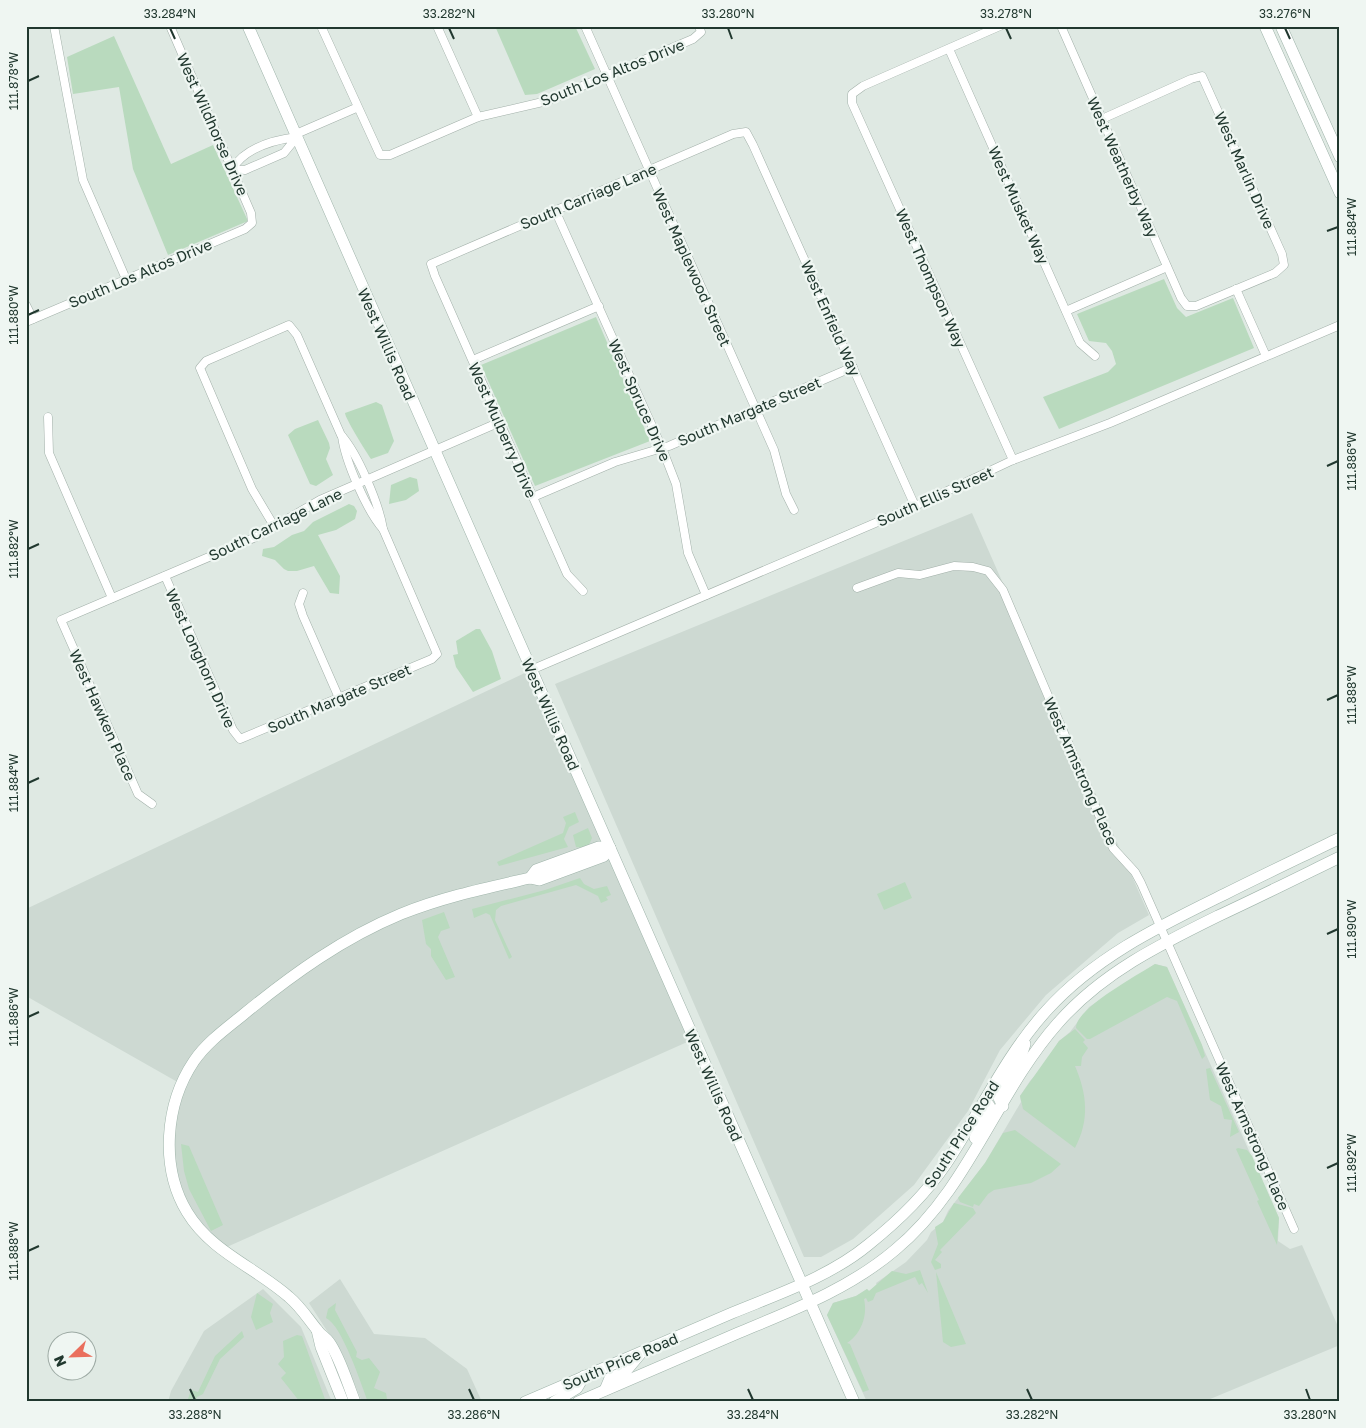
<svg xmlns="http://www.w3.org/2000/svg" width="1366" height="1428" font-family="'Golos Text',sans-serif">
	<style>
		.built { fill: #cdd9d2 }
		.green { fill: #b9dabe }
		.lines { fill: none; stroke-linecap: round; stroke-linejoin: round }
		.street-casing { stroke: #a2b0a9; stroke-width: 9 }
		.secondary-casing { stroke: #9fb4aa; stroke-width: 12 }
		.street { stroke: #fff; stroke-width: 8 }
		.secondary { stroke: #fff; stroke-width: 11 }
		.ticks { fill: none; stroke: #21382f; stroke-width: 2 }
		.labels { text-anchor: middle; dominant-baseline: central; stroke-width: 4.5; stroke-linejoin: round; paint-order: stroke }
		.street-label { font-size: 15px; fill: #21382f; stroke: #eff6f2 }
		.neatline { fill: none; stroke: #21382f; stroke-width: 2 }
		.ticks-label { font-size: 12px; text-anchor: middle; fill: #21382f }
	</style>
	<rect width="100%" height="100%" fill="#dfe9e3"/>
	<g class="built">
		<path d="M972 513 1149 915 1118 933 1046 995 1000 1050 968 1111 914 1185 853 1239 821 1257H804L555 684Z"/>
		<path d="M531 670 694 1039 220 1250 199 1229 170 1160 181 1084 26 996V909Z"/>
		<path d="M1155 964 1167 967 1279 1218 1278 1241 1290 1249 1302 1245 1340 1331V1345L1203 1402H867L827 1315 833 1303 856 1296 867 1289 869 1291 877 1286 876 1283 906 1262 927 1240 931 1232 943 1222 948 1211 985 1163 1021 1102 1020 1096 1030 1081 1045 1065 1059 1041 1070 1032 1089 1007Z"/>
		<path d="M340 1279 374 1334 425 1338 467 1369 482 1402H362L342 1354 309 1303Z"/>
		<path d="M263 1289 301 1327 332 1402H168L171 1391 204 1331Z"/>
	</g>
	<g class="green">
		<path d="M495 26H575L595 69 537 94 525 95Z"/>
		<path d="M114 36 171 164 213 145 248 221 168 255 133 169 119 87 73 94 67 57Z"/>
		<path d="M1164 279 1177 308 1186 317 1233 298 1254 348 1059 429 1043 397 1108 372 1116 364 1112 351 1106 343 1089 341 1077 314Z"/>
		<path d="M596 317 650 441 535 486 481 365Z"/>
		<path d="M376 402 382 405 394 441 388 453 371 459C366 452 345 418 345 413Z"/>
		<path d="M318 420 329 443 330 448 326 459 333 475 316 486 310 484 288 435 295 429Z"/>
		<path d="M410 477 417 479 419 491 406 500 389 504 391 485Z"/>
		<path d="M349 504 354 506 357 511 355 519 336 530 318 535 340 576 339 594 330 593 314 566 297 571H288L284 569 275 560 262 556 263 549 274 547 292 535 304 531 313 522Z"/>
		<path d="M476 629H480L492 651 501 679 473 692 456 667 453 655 458 654 456 641Z"/>
		<path d="M575 812 579 822 569 827 564 839 568 847 499 866 497 862 563 833 566 823 563 817Z"/>
		<path d="M588 828 592 838 589 845 584 848 576 847 573 835Z"/>
		<path d="M580 878 584 884 594 889 607 886 611 895 606 897 608 900 601 903 598 896 576 885 501 906 496 910 495 920 512 957 509 959 490 915 486 913 474 918 472 909 545 890Z"/>
		<path d="M905 882 912 898 884 910 877 894Z"/>
		<path d="M444 912 450 928 441 931 438 937 455 977 446 980 431 956V949L426 944 422 920Z"/>
		<path d="M1155 964 1167 967 1202 1045 1205 1056 1202 1059 1177 1001 1167 997 1090 1039H1087L1076 1028C1075 1009 1139 974 1155 964Z"/>
		<path d="M1075 1029 1085 1040 1083 1042 1088 1048 1082 1057 1081 1066H1075C1087 1094 1090 1120 1075 1148L1023 1109 1020 1096 1059 1041Z"/>
		<path d="M1210 1068 1239 1132 1230 1137 1232 1120 1224 1119 1221 1106 1210 1100 1206 1069Z"/>
		<path d="M1015 1130 1061 1164 1051 1173 1031 1183 994 1190 988 1194 979 1206 974 1204 973 1207 960 1202 958 1198 985 1163 1003 1133Z"/>
		<path d="M181 1144 189 1146 223 1225 211 1231 189 1189 184 1171Z"/>
		<path d="M1238 1148 1247 1150 1252 1156 1279 1218 1277 1245 1257 1201 1259 1200 1236 1149Z"/>
		<path d="M954 1203 973 1208 976 1213 940 1250 942 1252 935 1260 941 1264V1268L935 1270 931 1262 938 1244 935 1227 943 1222Z"/>
		<path d="M920 1270 928 1293 922 1283 919 1285 915 1277 876 1293 873 1300 868 1302 866 1298 864 1299C868 1316 861 1334 847 1343L850 1344 869 1390 863 1392 827 1315 833 1303 856 1296 867 1289 869 1291 892 1271 906 1274Z"/>
		<path d="M936 1272 966 1344 951 1347 943 1342Z"/>
		<path d="M257 1293 273 1304 270 1313 273 1322 256 1330 251 1317Z"/>
		<path d="M336 1303 335 1310 357 1352 356 1357 362 1360 369 1358 380 1372 374 1388 386 1393 387 1399 394 1402H368C361 1384 342 1325 326 1318L328 1309Z"/>
		<path d="M242 1331 244 1337 220 1359 203 1394 197 1397 195 1402H187L191 1390 198 1392 215 1356Z"/>
		<path d="M297 1335 302 1336 326 1402H300L281 1378 286 1373 278 1364 284 1357 283 1341Z"/>
	</g>
	<g class="lines">
		<g class="street-casing">
			<g id="street">
				<path d="M54 26 83 180 126 279"/>
				<path d="M321 26 380 155H390L478 117 547 101 693 39 701 32 699 26"/>
				<path d="M437 26 478 117"/>
				<path d="M585 26 774 450 786 494 794 510"/>
				<path d="M1000 26 863 86 852 94V103L1013 460"/>
				<path d="M1061 26 1181 298 1187 306H1196L1275 273 1284 265 1282 254 1202 76 1191 79 1102 119"/>
				<path d="M949 49 1080 343 1095 356"/>
				<path d="M296 134 356 108"/>
				<path d="M297 137 284 153 245 170 232 169C245 148 273 140 297 137Z"/>
				<path d="M555 210 662 448 676 484 688 553 706 595"/>
				<path d="M1236 289 1266 356"/>
				<path d="M26 305 33 319"/>
				<path d="M1066 311 1167 267"/>
				<path d="M26 322 245 229 252 223 251 213 170 26"/>
				<path d="M473 360 599 306"/>
				<path d="M48 417 49 453 112 598"/>
				<path d="M342 436C345 461 367 511 383 529"/>
				<path d="M533 497 615 462 669 446 853 367"/>
				<path d="M165 576 233 730 240 739 432 659 437 654 383 529C379 504 358 454 341 435L297 335 289 325 206 361 200 368 252 489 274 526"/>
				<path d="M857 588 898 573 920 575 954 566 973 567 988 571 1003 590 1113 848 1135 872 1141 883 1294 1229"/>
				<path d="M583 591 567 574 435 276 431 264 733 134 746 132 753 145 915 506"/>
				<path d="M303 593 299 604 303 616 339 698"/>
				<path d="M531 670 915 506 1013 460 1110 423 1340 325"/>
				<path d="M152 804 138 794 61 620 256 537 320 500 500 422"/>
			</g>
		</g>
		<g class="secondary-casing">
			<g id="secondary">
				<path d="M248 26 854 1402"/>
				<path d="M1265 26 1340 193"/>
				<path d="M1281 26 1340 157"/>
				<path d="M530 878 536 870 599 847 610 848"/>
				<path d="M1003 1106 998 1096 1020 1059 1025 1044"/>
				<path d="M975 1138 988 1112 990 1107 985 1100"/>
				<path d="M317 1330 321 1347 343 1402"/>
				<path d="M605 1390 610 1378 626 1371 641 1353"/>
				<path d="M355 1402C348 1385 340 1357 329 1342 326 1338 321 1335 318 1331 308 1319 301 1307 289 1297 255 1267 211 1252 187 1212 160 1167 165 1104 194 1061 207 1042 227 1028 244 1014 293 974 343 938 401 914 443 897 486 888 530 878L539 880 604 856 610 848"/>
				<path d="M525 1402C594 1372 663 1343 732 1313 778 1294 829 1277 868 1245 897 1222 925 1195 946 1164 980 1113 1005 1056 1047 1010 1096 956 1160 926 1225 894 1263 875 1301 857 1340 838"/>
				<path d="M554 1402 577 1388 584 1376"/>
				<path d="M578 1402C631 1379 684 1356 738 1333 793 1310 849 1289 895 1250 969 1189 996 1093 1058 1023 1102 973 1159 945 1218 916 1259 897 1299 877 1340 857"/>
			</g>
		</g>
		<use href="#street" class="street"/>
		<use href="#secondary" class="secondary"/>
	</g>
	<path class="ticks" d="M170 28 175 39M449 28 454 39M728 28 732 39M1006 28 1011 39M1285 28 1290 39M28 81 39 76M1327 231 1338 227M28 315 39 310M1327 466 1338 461M28 549 39 544M1327 700 1338 695M28 783 39 778M1327 934 1338 929M28 1017 39 1012M1327 1168 1338 1163M28 1251 39 1246M190 1389 195 1400M469 1389 474 1400M748 1389 753 1400M1027 1389 1032 1400M1306 1389 1310 1400"/>
	<g class="labels">
		<g class="street-label">
			<text transform="translate(612 72) rotate(-22)">South Los Altos Drive</text>
			<text transform="translate(213 124) rotate(66)">West Wildhorse Drive</text>
			<text transform="translate(1123 167) rotate(66)">West Weatherby Way</text>
			<text transform="translate(1245 170) rotate(66)">West Marlin Drive</text>
			<text transform="translate(588 196) rotate(-23)">South Carriage Lane</text>
			<text transform="translate(1019 205) rotate(66)">West Musket Way</text>
			<text transform="translate(692 267) rotate(66)">West Maplewood Street</text>
			<text transform="translate(140 273) rotate(-23)">South Los Altos Drive</text>
			<text transform="translate(931 278) rotate(66)">West Thompson Way</text>
			<text transform="translate(831 318) rotate(66)">West Enfield Way</text>
			<text transform="translate(387 344) rotate(66)">West Willis Road</text>
			<text transform="translate(640 400) rotate(66)">West Spruce Drive</text>
			<text transform="translate(749 411) rotate(-23)">South Margate Street</text>
			<text transform="translate(503 430) rotate(66)">West Mulberry Drive</text>
			<text transform="translate(935 496) rotate(-24)">South Ellis Street</text>
			<text transform="translate(275 524) rotate(-26)">South Carriage Lane</text>
			<text transform="translate(201 658) rotate(66)">West Longhorn Drive</text>
			<text transform="translate(339 698) rotate(-23)">South Margate Street</text>
			<text transform="translate(551 714) rotate(66)">West Willis Road</text>
			<text transform="translate(103 715) rotate(66)">West Hawken Place</text>
			<text transform="translate(1081 771) rotate(66)">West Armstrong Place</text>
			<text transform="translate(714 1085) rotate(66)">West Willis Road</text>
			<text transform="translate(961 1134) rotate(-57)">South Price Road</text>
			<text transform="translate(1253 1136) rotate(66)">West Armstrong Place</text>
			<text transform="translate(620 1361) rotate(-23)">South Price Road</text>
		</g>
	</g>
	<rect width="1366" height="1428" fill="none" stroke="#eff6f2" stroke-width="55"/>
	<g transform="translate(72 1356) rotate(247)"><circle r="24" fill="#eff6f2" stroke="#9daaa4"/>
	<path d="M0-4L9 19L0 12L-9 19Z" fill="#ea6f5d"/>
	<text y="-8" font-size="14" font-weight="bold" text-anchor="middle" fill="#21382f">N</text>
	</g>
	<rect x="28" y="28" width="1310" height="1372" class="neatline"/>
	<g class="ticks-label">
		<text x="170" y="18">33.284°N</text>
		<text x="449" y="18">33.282°N</text>
		<text x="728" y="18">33.280°N</text>
		<text x="1006" y="18">33.278°N</text>
		<text x="1285" y="18">33.276°N</text>
		<text transform="translate(14 81) rotate(-90)" y="4">111.878°W</text>
		<text transform="translate(1352 227) rotate(-90)" y="4">111.884°W</text>
		<text transform="translate(14 315) rotate(-90)" y="4">111.880°W</text>
		<text transform="translate(1352 461) rotate(-90)" y="4">111.886°W</text>
		<text transform="translate(14 549) rotate(-90)" y="4">111.882°W</text>
		<text transform="translate(1352 695) rotate(-90)" y="4">111.888°W</text>
		<text transform="translate(14 783) rotate(-90)" y="4">111.884°W</text>
		<text transform="translate(1352 929) rotate(-90)" y="4">111.890°W</text>
		<text transform="translate(14 1017) rotate(-90)" y="4">111.886°W</text>
		<text transform="translate(1352 1163) rotate(-90)" y="4">111.892°W</text>
		<text transform="translate(14 1251) rotate(-90)" y="4">111.888°W</text>
		<text x="195" y="1419">33.288°N</text>
		<text x="474" y="1419">33.286°N</text>
		<text x="753" y="1419">33.284°N</text>
		<text x="1032" y="1419">33.282°N</text>
		<text x="1310" y="1419">33.280°N</text>
	</g>
</svg>
